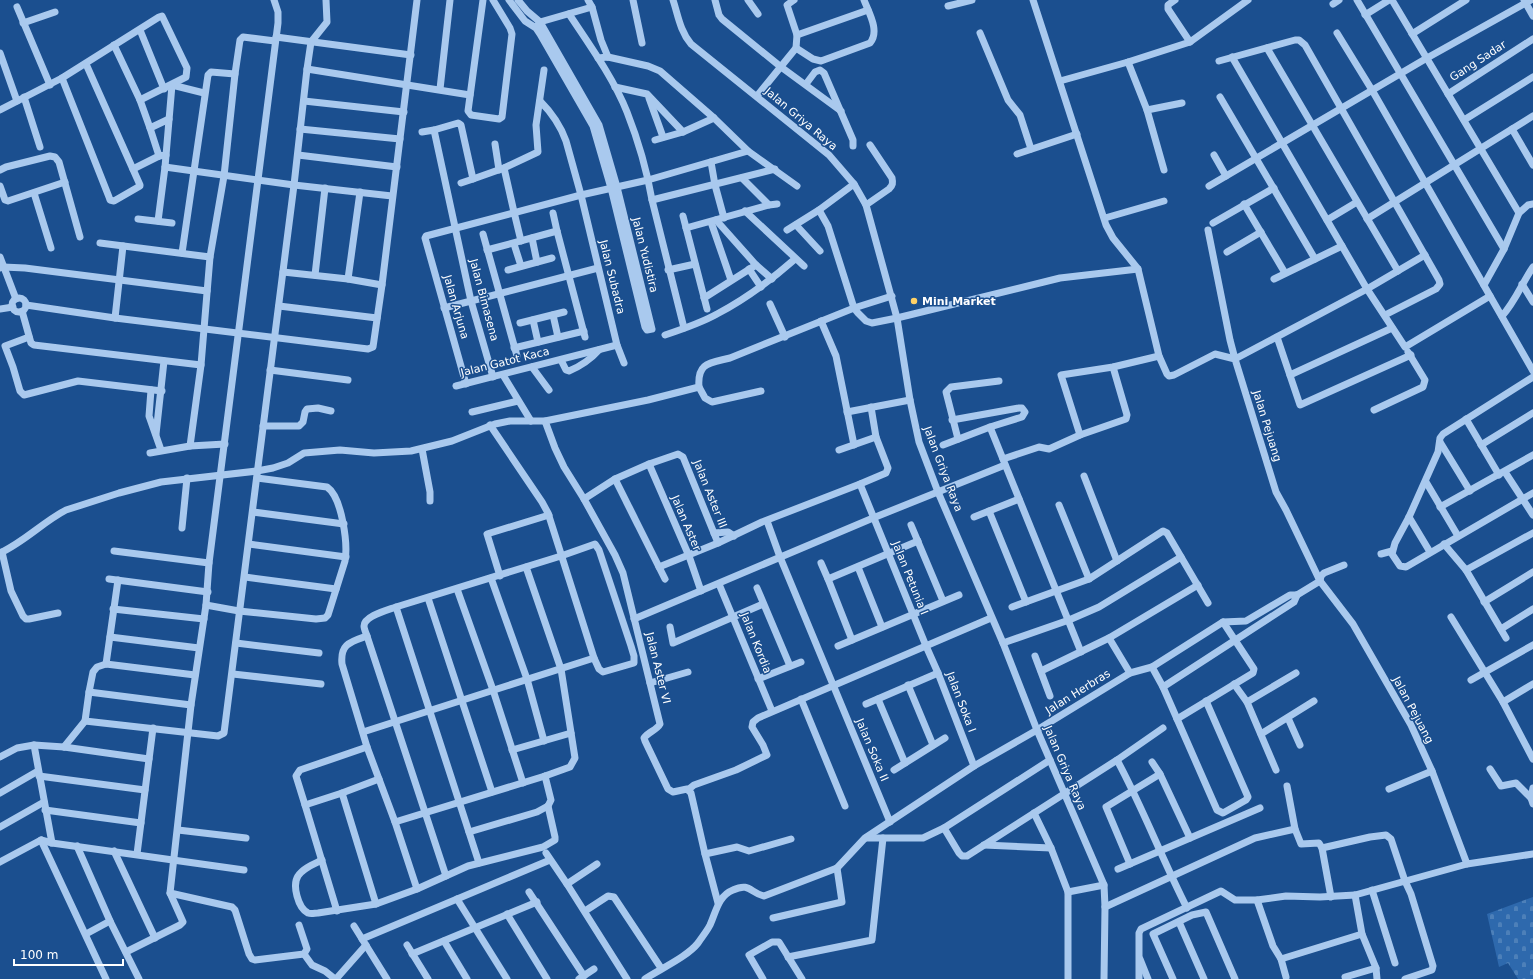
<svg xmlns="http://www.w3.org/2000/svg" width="1533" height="979" font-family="'DejaVu Sans',sans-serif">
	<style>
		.cemetery { fill: url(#cemetery-stones) }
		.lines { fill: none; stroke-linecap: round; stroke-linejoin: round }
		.minor { stroke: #a9c9ee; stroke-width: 7 }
		.poi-dot { fill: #ffd166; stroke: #1b4f8f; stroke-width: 1.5 }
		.labels { text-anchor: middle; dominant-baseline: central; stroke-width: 3; stroke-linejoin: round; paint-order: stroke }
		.street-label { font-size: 11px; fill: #fff; stroke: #1b4f8f }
		.poi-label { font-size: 11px; font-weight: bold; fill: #fff; stroke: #1b4f8f; text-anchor: start }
	</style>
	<defs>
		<pattern id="cemetery-stones" width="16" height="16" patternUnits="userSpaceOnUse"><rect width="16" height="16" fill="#2e69ad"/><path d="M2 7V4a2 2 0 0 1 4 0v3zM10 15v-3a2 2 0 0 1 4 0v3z" fill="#4d80b9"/></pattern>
	</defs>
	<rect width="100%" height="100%" fill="#1b4f8f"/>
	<path class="cemetery" d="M1533 897V979H1518L1508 963 1499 967 1487 914Z"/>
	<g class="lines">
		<g class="minor">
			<path d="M483 0 468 111 471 115 499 119 502 117 512 34 510 28 493 0"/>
			<path d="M509 0 525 21 536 28 540 34 593 126 611 188 645 327 647 330 652 329 617 187 599 125 540 22 527 11 518 0"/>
			<path d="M588 0 592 7 601 40 608 57"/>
			<path d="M633 0 642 43"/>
			<path d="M673 0C678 15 680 31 691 44L829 155 854 184 866 205 897 318 910 400 919 442 938 492 1003 643 1037 730 1104 885 1105 907 1104 979"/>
			<path d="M715 0 719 15 722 19 781 67 841 111"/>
			<path d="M748 0 758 14"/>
			<path d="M1033 0 1106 225 1113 238 1138 269 1159 356 1167 374 1169 376 1174 375 1215 354 1235 359 1276 492 1286 510 1320 581 1353 624 1411 725 1432 771 1467 864 1533 854"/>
			<path d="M1175 0 1168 5V9L1190 42"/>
			<path d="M1357 0 1504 249"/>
			<path d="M1392 0 1519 213 1504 249 1484 285"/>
			<path d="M1524 0 1533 16"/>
			<path d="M1333 4 1339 0"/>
			<path d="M948 6 972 0"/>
			<path d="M17 7 50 85"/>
			<path d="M569 14C589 44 614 79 627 112 638 140 647 171 652 200L684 328"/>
			<path d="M1365 15 1389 0"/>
			<path d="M23 23 55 12"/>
			<path d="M538 25 540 22 592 7"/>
			<path d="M140 30 164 89"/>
			<path d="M980 33 1008 100 1020 115 1031 149"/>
			<path d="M1337 33 1372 90 1533 371"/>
			<path d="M1412 34 1466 0"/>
			<path d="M797 35 868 10"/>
			<path d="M276 37 411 55"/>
			<path d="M114 45 140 100 150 128 169 119"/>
			<path d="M796 48 813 59 821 61 870 43C880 31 869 13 864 0"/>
			<path d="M1267 48 1398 271"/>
			<path d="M0 53 17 101"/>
			<path d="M1232 57 1367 289 1405 347 1490 296"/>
			<path d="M598 58 608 57 648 66 660 71 714 118 748 151 797 186"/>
			<path d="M1219 61 1295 40H1299L1305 45 1439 280 1440 284 1436 289 1385 315"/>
			<path d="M1128 62 1147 110 1164 170"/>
			<path d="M307 69 470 95"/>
			<path d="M62 78 109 197 110 200 114 201 140 186V185L86 64"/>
			<path d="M1060 81 1128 62 1190 42 1248 0"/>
			<path d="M806 84 815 72 820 70 824 73 853 140V146"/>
			<path d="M615 87 647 94 683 132"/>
			<path d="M440 89 450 0"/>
			<path d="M1448 94 1533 39"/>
			<path d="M757 96 796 48 797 35 787 5 794 0"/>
			<path d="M24 97 40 147"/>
			<path d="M1220 97 1315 259"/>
			<path d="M649 98 663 137"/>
			<path d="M304 101 404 112"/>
			<path d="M540 101C551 112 561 127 566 141L581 195 617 345 624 363"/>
			<path d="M0 110 62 78 159 17 162 16 187 68 186 77 140 100"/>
			<path d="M1147 110 1182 103"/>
			<path d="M1464 120 1533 77"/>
			<path d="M150 128 159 156 166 155"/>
			<path d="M300 129 400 139"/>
			<path d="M1512 129 1533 165"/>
			<path d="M434 130 458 123 461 125 473 179 461 183"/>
			<path d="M422 132 434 130 471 301 493 377"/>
			<path d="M655 140 683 132 714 118"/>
			<path d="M495 144 499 170"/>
			<path d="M1017 154 1077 134"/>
			<path d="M298 155 397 167"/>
			<path d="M1214 155 1226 176"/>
			<path d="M711 162 715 185 724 218"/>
			<path d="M165 167 294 185 392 196"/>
			<path d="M504 168 514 212 521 241"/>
			<path d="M133 169 159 156"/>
			<path d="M0 170 6 167 50 156 55 157 59 162 80 237"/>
			<path d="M742 178 769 205 777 204"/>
			<path d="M473 179 504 168 538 152 536 125 544 70"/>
			<path d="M0 186 5 200 8 201 65 182"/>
			<path d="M1209 186 1427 58 1531 0"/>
			<path d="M34 193 51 248"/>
			<path d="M652 200 775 169"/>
			<path d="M1244 204 1285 273"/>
			<path d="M866 205 889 189C893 185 893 183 892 178L870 145"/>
			<path d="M819 210 828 226 854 308 858 313 866 321 872 323 897 318 1060 278 1138 269"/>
			<path d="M745 211 804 266"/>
			<path d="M553 213 557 231 585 337"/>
			<path d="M1519 213 1528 205 1533 204"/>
			<path d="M683 216 707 309"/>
			<path d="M1105 218 1164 201"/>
			<path d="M138 219 172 223"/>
			<path d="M1367 219 1533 116"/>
			<path d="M716 220 756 265 772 279"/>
			<path d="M1327 220 1357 202"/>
			<path d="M158 221 165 167 172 85 204 93"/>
			<path d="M711 222 731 280"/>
			<path d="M1213 223 1274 188"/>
			<path d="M796 225 820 251"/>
			<path d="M686 228 769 205"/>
			<path d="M787 230 819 210 854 184"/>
			<path d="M1208 230 1230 340 1235 359 1367 289 1425 255"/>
			<path d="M483 234 517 356"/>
			<path d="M532 238 537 262"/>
			<path d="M100 243 210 257"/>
			<path d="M514 244 521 266"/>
			<path d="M487 250 557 231"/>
			<path d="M1227 252 1261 232"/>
			<path d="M182 253 208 75 211 72 235 74"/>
			<path d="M0 257 16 299"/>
			<path d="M0 268 3 267 25 268 207 291"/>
			<path d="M749 269 761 287"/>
			<path d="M508 270 552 258"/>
			<path d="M668 270 695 264"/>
			<path d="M283 272 348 279 382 285"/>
			<path d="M315 275 325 188"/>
			<path d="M348 279 360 192"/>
			<path d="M1274 279 1342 246"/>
			<path d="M1522 284 1533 302"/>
			<path d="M704 298 756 265"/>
			<circle cx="19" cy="305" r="7"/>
			<path d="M770 304 785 337"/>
			<path d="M26 305 115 318 368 349 373 347 382 285 417 0"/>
			<path d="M279 306 377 318"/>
			<path d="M444 308 598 268"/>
			<path d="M0 309 13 307"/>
			<path d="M22 311 31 343 34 345 201 365"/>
			<path d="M553 315 558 337"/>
			<path d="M1502 316C1515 302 1522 283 1533 267"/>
			<path d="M115 318 123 246"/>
			<path d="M533 320 538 342"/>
			<path d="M821 321 836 356 854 445"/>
			<path d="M520 323 564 312"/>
			<path d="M665 335C683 329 701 323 717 314 746 299 771 280 795 259"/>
			<path d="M29 337 5 346 13 367 20 391 24 395 78 381 162 391"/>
			<path d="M1277 337 1300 405 1411 355"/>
			<path d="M514 348 584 331"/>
			<path d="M561 360 566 370 569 371C581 366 590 360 599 350"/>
			<path d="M532 367 549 390"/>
			<path d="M270 370 348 380"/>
			<path d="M503 375 531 421"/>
			<path d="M1290 375 1392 328"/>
			<path d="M1533 377 1443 434 1440 438 1438 452 1409 517 1395 543 1392 554 1400 566 1406 567 1533 493"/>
			<path d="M466 384 425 238 426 236 581 195 648 180 748 151"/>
			<path d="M456 386 617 345"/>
			<path d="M699 387 705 398 712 402 761 391"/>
			<path d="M151 390 149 416 161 450"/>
			<path d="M1374 410 1423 387 1425 380 1408 352"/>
			<path d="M472 412 518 401"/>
			<path d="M847 412 910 400"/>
			<path d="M1466 419 1499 475"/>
			<path d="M545 421 555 448 564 467 584 499 615 555 623 573 660 724C657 730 648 732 644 738L645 741 668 789 673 792 687 789 691 793 705 854 718 903"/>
			<path d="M263 426H299L303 422 305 412 307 409 318 408 331 411"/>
			<path d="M990 427 1081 652"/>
			<path d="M156 434 164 361"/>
			<path d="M1080 435 1061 375 1113 367 1159 356"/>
			<path d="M958 439 946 392 951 387 999 381"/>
			<path d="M1440 442 1470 491"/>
			<path d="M943 445 990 427 1022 417 1025 412 1022 408H1019L952 420"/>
			<path d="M1481 445 1533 413"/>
			<path d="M190 446 201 365 210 257 224 176 235 74 240 40 243 37 275 41"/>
			<path d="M422 449 430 492V501"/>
			<path d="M839 450 876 437"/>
			<path d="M150 453 190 446 225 444"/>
			<path d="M1003 459 1039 447 1049 449 1080 435 1126 419 1127 415 1113 367"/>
			<path d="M649 464 689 556 701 591"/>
			<path d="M1505 472 1533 515"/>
			<path d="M1084 476 1117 561"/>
			<path d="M615 479 665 579"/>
			<path d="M1426 482 1458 536"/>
			<path d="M860 484 926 646 938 673 974 766"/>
			<path d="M584 499 615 479 649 464 678 454 683 457 718 543"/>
			<path d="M1059 505 1089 579"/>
			<path d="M1440 507 1533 455"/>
			<path d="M989 511 1026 602"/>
			<path d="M253 512 344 524"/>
			<path d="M974 517 1019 499"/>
			<path d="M1409 517 1430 552"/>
			<path d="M767 521 780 557 890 822"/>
			<path d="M911 525 943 601"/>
			<path d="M182 528 187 478"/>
			<path d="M714 533 728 532 734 536"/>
			<path d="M249 544 346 557"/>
			<path d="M1444 544 1466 570 1506 638"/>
			<path d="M114 551 209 563"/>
			<path d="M2 552 11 591 23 616 26 619H29L58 613"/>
			<path d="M0 553C24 542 43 522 66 510L119 493 161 482 257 471 273 468 288 463 304 453 340 450 374 453 411 451 452 441 495 424 510 421H545L648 400 699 387C697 362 710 363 730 358L854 308 892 296"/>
			<path d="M1381 554 1392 551"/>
			<path d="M821 563 828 579 852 640"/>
			<path d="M659 567 718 543 762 522 860 484 886 473 888 468 876 437 871 407"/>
			<path d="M858 567 882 627"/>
			<path d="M1466 570 1533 533"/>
			<path d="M500 576 487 534 549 515"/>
			<path d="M245 577 336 589"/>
			<path d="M491 578 527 679 544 741"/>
			<path d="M109 579 208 592"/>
			<path d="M828 579 918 541"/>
			<path d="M719 584 772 711"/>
			<path d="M757 588 790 666"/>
			<path d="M457 589 493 690 523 783"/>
			<path d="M428 598 492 792"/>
			<path d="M1484 602 1533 572"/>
			<path d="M206 605 239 611 316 619 325 618 328 615 345 561C348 544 342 497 327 487L257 478"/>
			<path d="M396 607 479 863"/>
			<path d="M1012 607 1089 579 1163 531 1167 533 1208 603"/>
			<path d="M113 609 204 619"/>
			<path d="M1451 617 1503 702 1533 759"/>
			<path d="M634 619 873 518 1005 465"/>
			<path d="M670 627 673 643 763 604"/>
			<path d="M1501 629 1533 609"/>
			<path d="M367 636C350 642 340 644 342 664L367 747 395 822 417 889"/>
			<path d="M110 637 199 648"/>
			<path d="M1109 638 1130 673"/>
			<path d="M236 643 319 653"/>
			<path d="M1003 643 1069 620 1099 607 1181 557"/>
			<path d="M838 646 959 595"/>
			<path d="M1035 656 1050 696"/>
			<path d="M106 664 118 580"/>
			<path d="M1152 667 1223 622 1246 621 1290 595H1297L1320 581 1321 576 1324 573 1344 565"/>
			<path d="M1041 671 1109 638 1198 585"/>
			<path d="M233 674 321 684"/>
			<path d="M758 679 801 662"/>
			<path d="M1471 680 1533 645"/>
			<path d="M650 683 688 672"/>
			<path d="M1234 684 1247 702 1276 770"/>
			<path d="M908 685 933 745"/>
			<path d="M1163 687 1217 810 1223 813 1246 800 1248 797 1206 701"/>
			<path d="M89 692 191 705"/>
			<path d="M801 699 845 806"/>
			<path d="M878 699 905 763"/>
			<path d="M1247 702 1296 673"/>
			<path d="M1503 702 1533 684"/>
			<path d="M866 704 938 673"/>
			<path d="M1288 718 1300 745"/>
			<path d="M1177 719 1253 673 1254 669 1223 622"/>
			<path d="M85 721 218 736 224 733 294 185 307 69 311 42 327 22 326 0"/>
			<path d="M363 732 594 658"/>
			<path d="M1261 734 1314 701"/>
			<path d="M34 745 52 843"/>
			<path d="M64 747 85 721 89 692 93 672 97 667 106 664 195 675"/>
			<path d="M512 750 571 733"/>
			<path d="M0 757 17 748 34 745 64 747 149 759"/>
			<path d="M1117 760C1143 808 1162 859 1187 908"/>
			<path d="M1152 762 1160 774 1190 838"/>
			<path d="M1490 769 1501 786 1516 783 1531 798"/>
			<path d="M894 770 945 738"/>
			<path d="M39 776 145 790"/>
			<path d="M1287 786 1295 829"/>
			<path d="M1533 788 1531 798 1533 804"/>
			<path d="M689 789 694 785 736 770 767 755 763 745 752 727 753 722 758 718 991 618"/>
			<path d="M1389 789 1432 771"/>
			<path d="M0 793 38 771"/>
			<path d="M342 793 379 779"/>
			<path d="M305 805 296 776 300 770 367 747"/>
			<path d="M45 810 141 823"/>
			<path d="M1034 813 1051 848 1068 892V979"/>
			<path d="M395 822 545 776 570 767 575 758 561 669 526 567"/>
			<path d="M0 827 44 802"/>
			<path d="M944 828 959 853 962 856H967L1117 760 1163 728"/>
			<path d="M178 830 246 838"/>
			<path d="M469 832 537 812 548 806 551 800 545 776"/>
			<path d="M866 838H923L944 828 1050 760"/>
			<path d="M41 840 106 979"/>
			<path d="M984 845 1051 848"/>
			<path d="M77 846 110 921 139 979"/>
			<path d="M1322 848 1331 897"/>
			<path d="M114 851 155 938"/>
			<path d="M546 853 567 884 627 979"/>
			<path d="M137 854 153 728"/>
			<path d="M705 854 737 847 749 851 791 839"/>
			<path d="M322 860C314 864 303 868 298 876 292 885 298 908 308 913 311 914 315 913 318 913L376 904 417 889 468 866 543 847 555 840V837L548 806"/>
			<path d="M0 862 41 840 52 843 244 870"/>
			<path d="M1130 864 1106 807 1160 774"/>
			<path d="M1118 869 1260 808"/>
			<path d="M446 876 367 636C366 633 364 629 364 626 364 616 388 610 396 607L561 556 595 544 599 550 631 646 634 656V663L603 672 599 669 594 658 548 513 542 502 490 425"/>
			<path d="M567 884 597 864"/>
			<path d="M1372 890 1395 963"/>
			<path d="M529 892 584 976"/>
			<path d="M1068 892 1104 885"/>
			<path d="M170 893 232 907 235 910 249 954 252 959 255 960 304 954 307 949 299 925"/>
			<path d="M1355 895 1362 934 1376 968 1377 979"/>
			<path d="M457 899 507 979"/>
			<path d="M1257 900 1273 946 1281 959 1286 977"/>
			<path d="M1105 907 1255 838 1295 829 1301 844 1319 843 1322 848 1370 837 1386 835 1391 839 1405 881 1411 894 1433 966 1432 970 1405 979"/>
			<path d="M337 911 305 805 342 793 376 904"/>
			<path d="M585 911 608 896 614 897 661 968"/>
			<path d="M507 914 547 979"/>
			<path d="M773 918 842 902 837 868"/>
			<path d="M1179 922 1204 979"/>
			<path d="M354 926 387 979"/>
			<path d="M86 934 110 921"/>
			<path d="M362 939 550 860"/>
			<path d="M444 941 467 979"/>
			<path d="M407 945 428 979"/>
			<path d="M126 952 180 925 183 922 170 893 191 705 206 605 209 563 278 23V12L274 0"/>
			<path d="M304 954 312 965 325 971 335 979"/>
			<path d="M412 954 537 902"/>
			<path d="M788 957 872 940 883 838"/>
			<path d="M1140 959 1148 979"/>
			<path d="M1281 959 1362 934"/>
			<path d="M1345 977 1376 968"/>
			<path d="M336 979 366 945"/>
			<path d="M579 979 594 969"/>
			<path d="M645 979C660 969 687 957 698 943 702 937 707 931 710 925 716 912 718 896 733 890 750 882 750 893 764 896L837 868 865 838 974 766 1037 730 1130 673 1152 667 1163 687 1294 602 1297 595"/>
			<path d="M763 979 749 955 772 942H779L802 979"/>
			<path d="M1139 979V933L1141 929 1221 891 1235 900H1257L1286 896 1320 897 1355 895 1467 864"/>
			<path d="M1173 979 1153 934 1192 915 1206 912 1235 979"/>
		</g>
	</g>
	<circle class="poi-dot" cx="914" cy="301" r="4"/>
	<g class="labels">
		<g class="street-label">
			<text transform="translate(1478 61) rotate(-33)">Gang Sadar</text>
			<text transform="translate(801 119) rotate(40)">Jalan Griya Raya</text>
			<text transform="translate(645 255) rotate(76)">Jalan Yudistira</text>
			<text transform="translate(612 277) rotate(76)">Jalan Subadra</text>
			<text transform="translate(484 300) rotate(75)">Jalan Bimasena</text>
			<text transform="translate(456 307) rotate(74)">Jalan Arjuna</text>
			<text transform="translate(505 362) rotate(-14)">Jalan Gatot Kaca</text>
			<text transform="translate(1267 426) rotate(73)">Jalan Pejuang</text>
			<text transform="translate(943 469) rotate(69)">Jalan Griya Raya</text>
			<text transform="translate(710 494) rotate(68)">Jalan Aster III</text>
			<text transform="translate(686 523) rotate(67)">Jalan Aster</text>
			<text transform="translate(910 578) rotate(68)">Jalan Petunia I</text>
			<text transform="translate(756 643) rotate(68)">Jalan Kordia</text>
			<text transform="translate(658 668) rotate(76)">Jalan Aster VI</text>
			<text transform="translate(1078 692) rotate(-32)">Jalan Herbras</text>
			<text transform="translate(961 702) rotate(69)">Jalan Soka I</text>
			<text transform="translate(1413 710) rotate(62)">Jalan Pejuang</text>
			<text transform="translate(872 750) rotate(67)">Jalan Soka II</text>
			<text transform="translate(1065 768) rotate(67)">Jalan Griya Raya</text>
		</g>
		<g class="poi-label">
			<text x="922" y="301">Mini Market</text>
		</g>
	</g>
	<path d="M14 959v6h109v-6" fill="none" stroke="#ffffff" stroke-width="2"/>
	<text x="20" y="959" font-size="12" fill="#ffffff" stroke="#1b4f8f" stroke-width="3" paint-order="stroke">100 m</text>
</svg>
